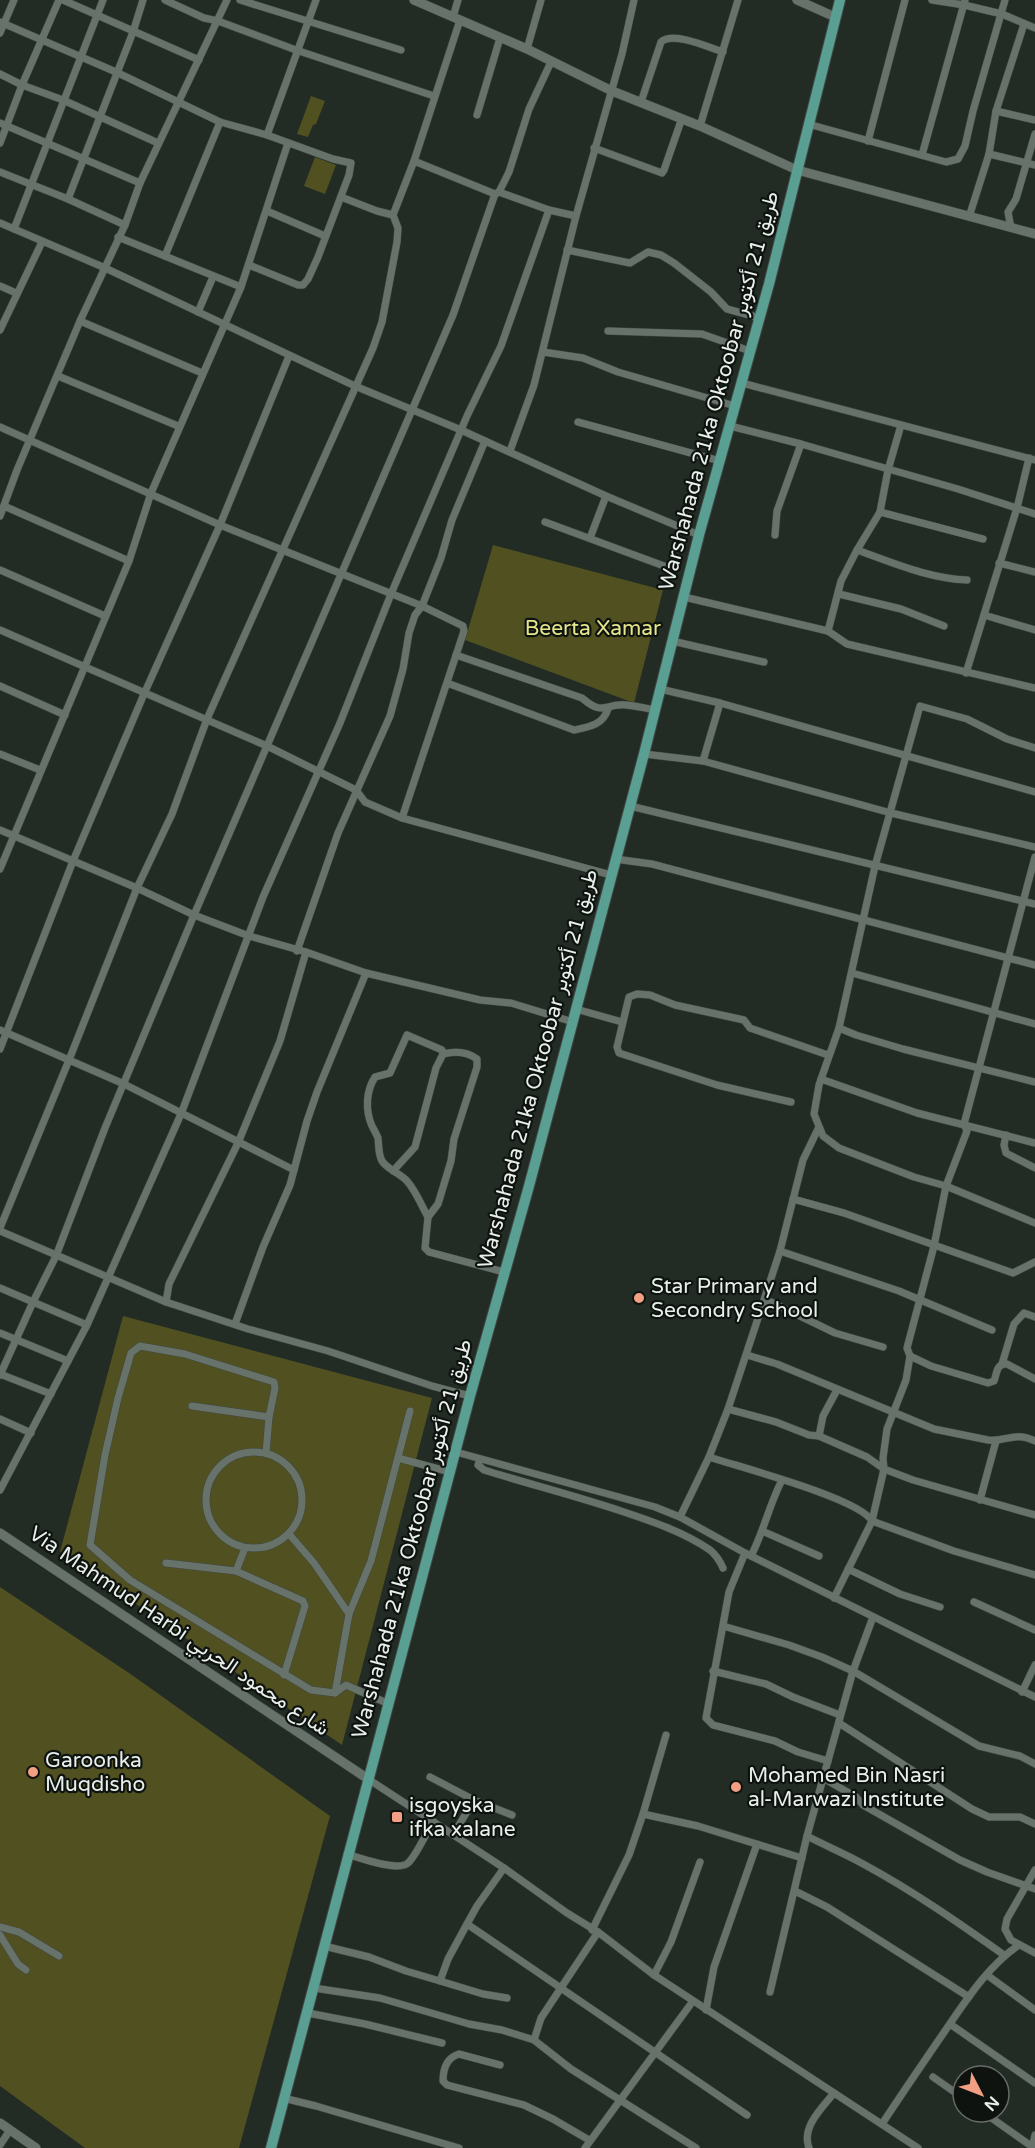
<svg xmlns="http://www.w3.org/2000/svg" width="1035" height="2148" font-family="'Varela Round',Vazirmatn,sans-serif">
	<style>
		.green { fill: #505021 }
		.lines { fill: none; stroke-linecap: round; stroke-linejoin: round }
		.street-casing { stroke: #404943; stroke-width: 8 }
		.secondary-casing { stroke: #404943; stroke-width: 10 }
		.primary-casing { stroke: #404943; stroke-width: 12 }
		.street { stroke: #67726b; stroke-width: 7 }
		.secondary { stroke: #67726b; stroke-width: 9 }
		.primary { stroke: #59a092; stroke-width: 10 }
		.poi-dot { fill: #f39f84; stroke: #0e1310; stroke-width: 2 }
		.labels { text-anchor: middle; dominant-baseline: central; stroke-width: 4.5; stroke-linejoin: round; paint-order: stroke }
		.street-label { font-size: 21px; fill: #e9efeb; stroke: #0e1310 }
		.park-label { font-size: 21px; fill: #e5e689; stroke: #0e1310 }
		.poi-label { font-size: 21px; fill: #e9efeb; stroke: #0e1310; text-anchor: start }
	</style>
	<rect width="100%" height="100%" fill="#222c25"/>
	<g class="green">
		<path d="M311 96 325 101 316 124 313 125 308 137 297 134Z"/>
		<path d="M315 157 336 165 325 194 304 186Z"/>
		<path d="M493 545 663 590 634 703 465 640Z"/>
		<path d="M123 1316 432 1398 342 1745 60 1552Z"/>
		<path d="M0 1587 132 1675 330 1816 239 2148H85L0 2086Z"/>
	</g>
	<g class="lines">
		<g class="street-casing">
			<g id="street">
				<path d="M63 0 199 60"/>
				<path d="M165 0 204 18 218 21 296 50 434 96"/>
				<path d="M240 0 401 50"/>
				<path d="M932 0 964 5 1002 14 1035 28"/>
				<path d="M453 17 458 0"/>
				<path d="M0 22 116 72 220 122 267 135 333 159 351 163 349 175 318 257 308 279 303 285H298L249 265"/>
				<path d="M0 33 14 0"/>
				<path d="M527 49 541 0"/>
				<path d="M0 74 22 85 63 100 158 143"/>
				<path d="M641 102 661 42C672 31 708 47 723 52"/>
				<path d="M996 111 1035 120"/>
				<path d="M477 115 500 38"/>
				<path d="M0 123 140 183"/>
				<path d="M808 124 946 162 958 159 965 146 973 111 1005 0"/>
				<path d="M700 126 738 0"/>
				<path d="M267 135 316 0"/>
				<path d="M868 141 905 0"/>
				<path d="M0 143 22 85 59 0"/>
				<path d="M594 148 662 173 664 170 682 118"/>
				<path d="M989 154 1035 165"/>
				<path d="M922 155 965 0"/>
				<path d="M414 161 495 194 499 192 549 210 576 216"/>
				<path d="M0 172 68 199 125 225"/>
				<path d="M499 192 509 172 529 109 551 62"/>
				<path d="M341 197 377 211 393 215"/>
				<path d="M68 199 133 32 143 0"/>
				<path d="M267 211 325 236"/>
				<path d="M969 217 989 154 996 111 1024 24"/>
				<path d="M0 223 103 267 355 386 461 430 606 496 699 535"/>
				<path d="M1011 228 1008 212 1016 199 1035 134"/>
				<path d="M14 229 103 0"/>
				<path d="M118 237 241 287"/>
				<path d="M567 250 630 263 648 252 661 255 674 263 711 292 727 309 760 318"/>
				<path d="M165 256 220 122"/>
				<path d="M0 286 16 293"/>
				<path d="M198 312 213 277"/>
				<path d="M80 321 202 373"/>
				<path d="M0 330 42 242"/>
				<path d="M608 331 702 334 750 351"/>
				<path d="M543 352 583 358 618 372 735 406"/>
				<path d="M58 376 178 426"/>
				<path d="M742 383 1035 460"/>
				<path d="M578 422 720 461"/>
				<path d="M730 426 801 444 958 489 1035 514"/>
				<path d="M0 427 220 525 422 606 463 626 464 631 402 818"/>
				<path d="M510 451 534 385 576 216 622 54 634 0"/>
				<path d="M4 506 129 561"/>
				<path d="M880 512 983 539"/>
				<path d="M0 516 17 470 80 321 125 225 140 183 227 0"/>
				<path d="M545 522 664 566"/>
				<path d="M775 535 777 511 801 444"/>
				<path d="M590 538 606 496"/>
				<path d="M857 550C894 563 927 578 967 580"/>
				<path d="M999 563 1035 572"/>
				<path d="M0 570 105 616"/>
				<path d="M839 594 901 609 944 626"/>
				<path d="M684 597 828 631 847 644 1035 688"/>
				<path d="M984 615 1035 630"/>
				<path d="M0 630 267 746 356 790 365 802 402 818 611 875"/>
				<path d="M828 631 841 581 857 550 880 512 888 470 901 425"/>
				<path d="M672 641 764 662"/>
				<path d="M456 655 582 698C604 717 604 703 626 705 636 706 645 708 655 710"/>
				<path d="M966 673 1017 508 1029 458"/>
				<path d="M447 683 574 730C589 727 603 725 608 709"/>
				<path d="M0 686 65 715"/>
				<path d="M660 689 720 703 1035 792"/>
				<path d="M1035 748 1007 739 967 719 920 706 875 866 839 1028 819 1085 814 1114 823 1136 839 1148 914 1177 946 1186 1035 1223"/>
				<path d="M0 754 40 770"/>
				<path d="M644 754 703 761 891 813 1035 847"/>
				<path d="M703 761 720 703"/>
				<path d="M630 806 1035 904"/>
				<path d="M0 830 137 888 194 915 249 936 306 952 366 973"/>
				<path d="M615 859 652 864 1035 965"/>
				<path d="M0 869 129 561 151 493 241 287 288 143"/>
				<path d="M297 951 338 833 390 716 403 669 409 633 415 615 422 606 441 558 452 520 485 441"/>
				<path d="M852 973 1035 1024"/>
				<path d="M576 1009 622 1022"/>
				<path d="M839 1028 856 1035 903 1049 1035 1082"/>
				<path d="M0 1030 124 1084 294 1170"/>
				<path d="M0 1049 73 861 144 694 220 525 289 356"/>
				<path d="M443 1054C455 1051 466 1051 477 1059V1067L454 1139 451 1161 438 1204 428 1217 425 1248 429 1252 504 1272"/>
				<path d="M821 1079 917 1113 1035 1143"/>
				<path d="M791 1102 717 1085 619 1053 617 1047 629 997 637 994 650 995 675 1005 744 1020 750 1028 828 1055"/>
				<path d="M818 1129 803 1160 780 1251 899 1291 992 1330"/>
				<path d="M1006 1135 1004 1145 1006 1153 1035 1168"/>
				<path d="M393 1171 415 1147 436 1068 443 1054 442 1050 407 1035 390 1073 375 1077C366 1091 365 1110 372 1126 374 1130 376 1133 378 1138 379 1145 378 1154 382 1161 388 1170 400 1173 407 1181 416 1191 421 1205 428 1217"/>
				<path d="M793 1199 844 1213 1013 1273 1035 1262"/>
				<path d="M0 1228 69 1060 137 888 172 814 207 719 373 348 382 322 397 242 398 228 393 215 414 161 460 20"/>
				<path d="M0 1231 166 1302 248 1329 328 1351 432 1386 470 1396"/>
				<path d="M0 1288 87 1325"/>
				<path d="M166 1302 169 1284 238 1143 280 1041 306 952"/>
				<path d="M763 1303 780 1251"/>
				<path d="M235 1324 263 1247 290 1185 307 1121 317 1092 366 973 480 1000 511 1003 573 1022"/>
				<path d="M0 1333 68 1361"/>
				<path d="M747 1355 777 1364 934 1429 988 1440C1007 1442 1014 1431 1035 1441"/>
				<path d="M910 1356 931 1366 988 1383 994 1381C997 1374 996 1363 1007 1364L1035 1379"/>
				<path d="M1002 1364 1014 1324 1024 1313 1035 1317"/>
				<path d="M0 1374 51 1394"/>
				<path d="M0 1375 33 1302 56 1256 105 1128 194 915 453 315 495 194"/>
				<path d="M192 1406 269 1417"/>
				<path d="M728 1409 776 1422 809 1435 819 1436 867 1457 884 1469 913 1480 1035 1515"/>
				<path d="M0 1419 31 1433"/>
				<path d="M819 1436 823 1416 837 1390"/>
				<circle cx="254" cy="1500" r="48"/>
				<path d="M456 1452 655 1507 680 1517 745 1553 1035 1697"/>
				<path d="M266 1453 269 1417 275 1388 274 1382 185 1354 140 1346 131 1353 118 1398 105 1455 90 1545 130 1580 311 1690 335 1693 346 1685 389 1704"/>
				<path d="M709 1457C739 1467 859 1498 872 1521L954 1551 1035 1575"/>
				<path d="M398 1458 450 1472"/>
				<path d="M480 1459 478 1465 484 1470C529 1484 576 1496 621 1511 651 1521 684 1532 710 1550 716 1555 720 1561 723 1568"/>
				<path d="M0 1490 87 1325 181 1114 263 897 340 723 391 594 467 416 501 346 549 210"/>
				<path d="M980 1500 996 1441"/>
				<path d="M680 1517 709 1457 728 1409 763 1303 771 1302 835 1333 883 1347"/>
				<path d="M762 1531 819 1556"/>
				<path d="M289 1534 314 1563 349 1614"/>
				<path d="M745 1553 729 1592 706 1718 713 1725 775 1741 798 1752 828 1761"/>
				<path d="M751 1556C764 1531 769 1505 782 1480"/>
				<path d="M166 1563 236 1571 303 1601 305 1606 284 1675"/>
				<path d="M848 1569 900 1594 940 1607"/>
				<path d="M236 1571 245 1548"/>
				<path d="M834 1598 872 1521 884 1469 883 1458 887 1429 906 1380 910 1356 907 1348 934 1246 946 1186 967 1131 964 1124 1035 857"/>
				<path d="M974 1602 1035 1630"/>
				<path d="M723 1626 789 1645 822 1657 853 1671 979 1746 1020 1756 1035 1764"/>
				<path d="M713 1671 766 1684 793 1697 840 1715"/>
				<path d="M1022 1692 1035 1665"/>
				<path d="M335 1693 349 1614 371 1561 410 1411"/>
				<path d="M839 1723 972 1809 989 1817H1020L1035 1824"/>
				<path d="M430 1777 474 1800 512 1815"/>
				<path d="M823 1778 856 1797 863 1805 960 1860 987 1872 1035 1889"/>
				<path d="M368 1779 504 1868 567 1913 598 1932 654 1975 918 2148"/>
				<path d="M643 1814 698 1826 802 1858"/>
				<path d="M453 1835 474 1800"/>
				<path d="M807 1836C826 1846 846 1854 865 1865 913 1891 959 1923 1004 1955"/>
				<path d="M347 1854C360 1858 398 1872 408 1863 416 1856 427 1832 433 1821"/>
				<path d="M504 1868 477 1906 467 1924 747 2115"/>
				<path d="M1035 1870 1007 1919 1005 1929 1011 1940 1035 1953"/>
				<path d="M795 1891 827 1907 969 1997"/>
				<path d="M0 1927 19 1932 59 1956"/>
				<path d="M592 1930 629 1855 643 1814 666 1735"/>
				<path d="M598 1932 541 2018 534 2040 571 2069 696 2148"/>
				<path d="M0 1935 18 1964 26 1970"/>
				<path d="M324 1946 369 1957 406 1971 440 1981 448 1959 467 1924"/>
				<path d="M654 1975 671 1942 700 1862"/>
				<path d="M987 1975 1035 2010"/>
				<path d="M440 1981 483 1994 507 1998"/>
				<path d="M314 1988 380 1998 469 2024 502 2030 534 2040"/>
				<path d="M770 1992 807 1836 853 1671 873 1617"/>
				<path d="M706 2010 714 1967 757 1844"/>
				<path d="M308 2013 365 2024 442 2043"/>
				<path d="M950 2024 1035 2083"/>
				<path d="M500 2065 459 2054C446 2058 443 2069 443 2081L447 2085 524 2105 553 2119 589 2140"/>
				<path d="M933 2077 963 2098"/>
				<path d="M283 2098 316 2106 459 2148"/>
				<path d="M983 2112 1034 2148"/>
				<path d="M882 2124C903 2092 925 2060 947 2028 967 1999 989 1965 1019 1945"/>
				<path d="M0 2145 10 2130"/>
				<path d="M585 2148 693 2001"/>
				<path d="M809 2148C801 2127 822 2108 834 2093"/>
				<path d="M1035 2148 1033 2144 1035 2135"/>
			</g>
		</g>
		<g class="secondary-casing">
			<g id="secondary">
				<path d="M414 0 527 49 612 91 700 126 797 170 1035 234"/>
				<path d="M797 0 835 17"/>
				<path d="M0 1533 368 1779"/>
				<path d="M0 2123 36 2148"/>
			</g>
		</g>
		<g class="primary-casing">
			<path id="primary" d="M271 2148 470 1396 529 1186 644 754 699 535 769 284 840 0"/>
		</g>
		<use href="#street" class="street"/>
		<use href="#secondary" class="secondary"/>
		<use href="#primary" class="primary"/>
	</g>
	<g class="poi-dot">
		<circle cx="639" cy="1298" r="6"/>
		<circle cx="33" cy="1772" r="6"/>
		<circle cx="736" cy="1787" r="6"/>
		<rect x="391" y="1811" width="12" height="12" rx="3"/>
	</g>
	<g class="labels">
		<g class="street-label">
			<text transform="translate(719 391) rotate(-75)">Warshahada 21ka Oktoobar طريق 21 أكتوبر</text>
			<text transform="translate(538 1069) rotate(-75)">Warshahada 21ka Oktoobar طريق 21 أكتوبر</text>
			<text transform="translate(412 1539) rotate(-75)">Warshahada 21ka Oktoobar طريق 21 أكتوبر</text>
			<text transform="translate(179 1631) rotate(34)">Via Mahmud Harbi شارع محمود الحربي</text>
		</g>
		<g class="park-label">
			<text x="593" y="628">Beerta Xamar</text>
		</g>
		<g class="poi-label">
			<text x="651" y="1286">Star Primary and<tspan x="651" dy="24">Secondry School</tspan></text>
			<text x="45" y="1760">Garoonka<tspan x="45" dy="24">Muqdisho</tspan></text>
			<text x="748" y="1775">Mohamed Bin Nasri<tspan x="748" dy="24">al-Marwazi Institute</tspan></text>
			<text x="409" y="1805">isgoyska<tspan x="409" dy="24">ifka xalane</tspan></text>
		</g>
	</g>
	<g transform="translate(981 2094) rotate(132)"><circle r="28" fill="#0e1310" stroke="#666b68" stroke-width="1.5"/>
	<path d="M0-4.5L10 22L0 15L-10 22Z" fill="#f39f84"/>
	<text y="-9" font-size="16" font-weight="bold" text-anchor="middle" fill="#e9efeb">N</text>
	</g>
</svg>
